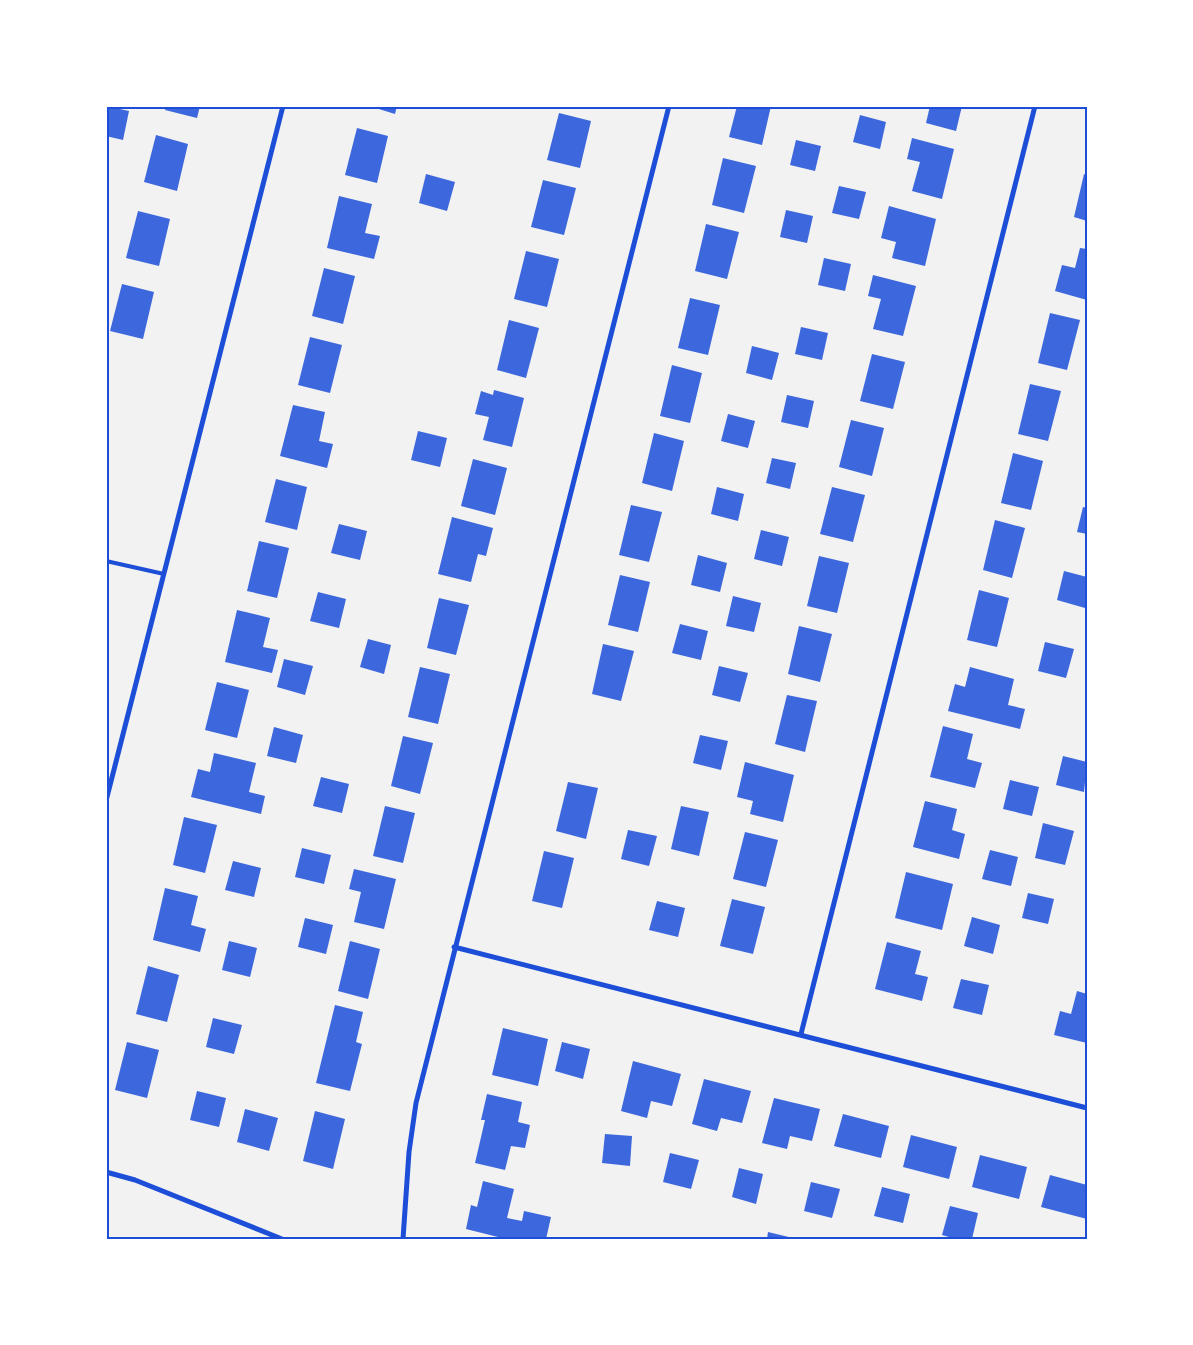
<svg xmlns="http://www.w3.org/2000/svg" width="1193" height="1345" font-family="'Times New Roman',serif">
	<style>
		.building { fill: #3d67dc }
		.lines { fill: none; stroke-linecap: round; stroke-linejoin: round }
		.service { stroke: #1d4ed8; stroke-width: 4 }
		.minor { stroke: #1d4ed8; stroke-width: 5 }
		.neatline { fill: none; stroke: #1d4ed8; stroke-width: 2 }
	</style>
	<rect width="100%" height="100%" fill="#f2f2f2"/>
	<g class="building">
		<path d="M106 106 129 111 123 140 106 136Z"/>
		<path d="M166 106H200L197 118 165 110Z"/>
		<path d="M369 106H397L395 114Z"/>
		<path d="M737 106H771L762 145 729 137Z"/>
		<path d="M930 106H962L956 131 926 123Z"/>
		<path d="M559 113 591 121 580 168 547 160Z"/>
		<path d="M860 115 886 122 880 149 853 142Z"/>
		<path d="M357 128 388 136 377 183 345 175Z"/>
		<path d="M156 135 188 144 177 191 144 182Z"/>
		<path d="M912 138 954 149 942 199 912 191 920 162 907 159Z"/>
		<path d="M796 140 821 146 815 171 790 165Z"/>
		<path d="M723 158 756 166 744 213 712 205Z"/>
		<path d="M426 174 455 182 447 211 419 203Z"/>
		<path d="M1084 174 1087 175V221L1074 217Z"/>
		<path d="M543 180 576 188 564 235 531 227Z"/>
		<path d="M839 186 866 192 859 219 832 213Z"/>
		<path d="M339 196 372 204 365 233 380 236 374 259 327 248Z"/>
		<path d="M889 206 936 219 925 266 892 258 896 242 881 238Z"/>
		<path d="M786 210 813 216 807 243 780 237Z"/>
		<path d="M138 211 170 219 159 266 126 258Z"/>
		<path d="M706 224 739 232 727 279 695 271Z"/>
		<path d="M1080 248 1087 249V300L1055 291 1062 265 1075 268Z"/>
		<path d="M526 251 559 259 547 307 514 299Z"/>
		<path d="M824 258 851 264 845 291 818 285Z"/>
		<path d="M324 268 355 276 343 324 312 316Z"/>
		<path d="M873 275 916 286 903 336 873 329 881 299 868 296Z"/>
		<path d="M122 284 154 292 143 339 110 331Z"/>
		<path d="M690 298 720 305 708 355 678 348Z"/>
		<path d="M1050 313 1080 320 1067 370 1038 363Z"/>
		<path d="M509 320 539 328 526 378 497 370Z"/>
		<path d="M801 327 828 333 822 360 795 354Z"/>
		<path d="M310 337 342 345 330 393 298 385Z"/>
		<path d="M752 346 779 353 772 380 746 373Z"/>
		<path d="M872 354 905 362 893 409 860 401Z"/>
		<path d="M672 365 702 373 690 423 660 416Z"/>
		<path d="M1030 384 1061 391 1048 441 1018 434Z"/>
		<path d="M494 390 524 398 512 447 483 440 489 417 475 414 481 391 493 395Z"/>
		<path d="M787 395 814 401 808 428 781 422Z"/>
		<path d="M293 405 325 412 319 441 333 444 327 468 280 456Z"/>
		<path d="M728 414 755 421 748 448 721 441Z"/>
		<path d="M851 420 884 428 872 476 839 467Z"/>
		<path d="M418 431 447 438 440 467 411 460Z"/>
		<path d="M654 433 684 441 672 491 642 483Z"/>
		<path d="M1013 453 1043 461 1031 510 1001 503Z"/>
		<path d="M772 458 796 463 790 489 766 483Z"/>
		<path d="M473 459 507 468 495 515 461 506Z"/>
		<path d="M276 479 307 487 297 530 265 522Z"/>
		<path d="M717 487 744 494 738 521 711 514Z"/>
		<path d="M832 487 865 495 853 542 820 534Z"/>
		<path d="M631 505 662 512 649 562 619 555Z"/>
		<path d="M1083 507 1087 508V534L1077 532Z"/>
		<path d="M452 517 493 528 486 556 478 554 471 582 438 574Z"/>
		<path d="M995 520 1025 528 1012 578 983 570Z"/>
		<path d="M339 524 367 531 360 560 331 553Z"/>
		<path d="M761 530 789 537 782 566 754 559Z"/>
		<path d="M259 541 289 548 277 598 247 591Z"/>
		<path d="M698 555 727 563 720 592 691 585Z"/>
		<path d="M819 556 849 563 837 613 807 606Z"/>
		<path d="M1064 571 1087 577 1085 608 1057 600Z"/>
		<path d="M620 575 650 582 638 632 608 625Z"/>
		<path d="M979 590 1009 598 997 647 967 640Z"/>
		<path d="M318 592 346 599 339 628 310 621Z"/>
		<path d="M733 596 761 603 754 632 726 626Z"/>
		<path d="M439 598 469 605 456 655 427 648Z"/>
		<path d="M237 610 270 618 263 647 278 650 272 673 225 662Z"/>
		<path d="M680 624 708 631 701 660 672 653Z"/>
		<path d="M799 626 832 634 820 682 788 674Z"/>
		<path d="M368 639 391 645 384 674 360 667Z"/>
		<path d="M1045 642 1074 649 1066 678 1038 671Z"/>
		<path d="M603 644 634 651 621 701 592 694Z"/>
		<path d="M284 659 313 666 305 695 277 687Z"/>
		<path d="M719 666 748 673 740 702 712 695Z"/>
		<path d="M420 667 450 674 438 724 408 717Z"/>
		<path d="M970 667 1014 679 1008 705 1025 709 1020 729 948 711 955 684 965 687Z"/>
		<path d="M217 682 249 690 237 738 205 730Z"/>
		<path d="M787 695 817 701 805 752 775 744Z"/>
		<path d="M943 726 973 734 967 759 982 763 975 788 930 777Z"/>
		<path d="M274 727 303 735 296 763 267 756Z"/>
		<path d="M700 735 728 741 721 770 693 763Z"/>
		<path d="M403 736 433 743 420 794 391 786Z"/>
		<path d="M214 753 256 763 249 792 265 796 261 814 191 797 198 769 210 772Z"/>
		<path d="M1063 756 1087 762 1084 792 1056 785Z"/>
		<path d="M745 762 794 775 783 822 750 814 753 801 737 797Z"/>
		<path d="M321 777 349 784 342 813 313 806Z"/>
		<path d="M1010 780 1039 787 1032 816 1003 809Z"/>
		<path d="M568 782 598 788 586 839 556 831Z"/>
		<path d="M925 801 957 809 952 830 965 834 959 859 913 847Z"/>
		<path d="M385 806 415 813 403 863 373 856Z"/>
		<path d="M681 806 709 812 699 856 671 849Z"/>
		<path d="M184 817 217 825 205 873 173 865Z"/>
		<path d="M1043 823 1074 831 1065 865 1035 858Z"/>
		<path d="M628 830 657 836 649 866 621 859Z"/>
		<path d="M745 832 778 840 766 887 733 879Z"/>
		<path d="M302 848 331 855 324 884 295 877Z"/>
		<path d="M990 850 1018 857 1011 886 982 879Z"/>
		<path d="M544 851 574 858 562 908 532 901Z"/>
		<path d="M233 861 261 868 254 897 225 890Z"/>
		<path d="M354 869 396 879 384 929 354 922 361 892 349 889Z"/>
		<path d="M906 872 953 884 942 930 895 918Z"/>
		<path d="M165 888 198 896 191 925 206 929 200 952 153 940Z"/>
		<path d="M1028 893 1054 899 1048 924 1022 918Z"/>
		<path d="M732 899 765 907 753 954 720 946Z"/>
		<path d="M657 901 685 908 678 937 649 930Z"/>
		<path d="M972 917 1000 925 993 954 964 946Z"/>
		<path d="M305 918 333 925 326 954 298 947Z"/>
		<path d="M229 941 257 948 250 977 222 970Z"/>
		<path d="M350 941 380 949 368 999 338 991Z"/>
		<path d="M887 942 921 951 915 974 928 977 922 1001 875 989Z"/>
		<path d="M148 966 179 975 167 1022 136 1014Z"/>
		<path d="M961 979 989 985 982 1015 953 1008Z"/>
		<path d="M1077 991 1087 994V1043L1054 1035 1060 1011 1071 1014Z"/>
		<path d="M335 1005 363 1012 356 1042 362 1044 350 1091 316 1083Z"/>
		<path d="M213 1018 242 1025 234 1054 206 1047Z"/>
		<path d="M503 1028 548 1039 538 1086 492 1075Z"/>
		<path d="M127 1042 159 1050 147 1098 115 1090Z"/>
		<path d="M562 1042 590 1049 583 1079 555 1071Z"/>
		<path d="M633 1061 681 1074 672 1106 651 1101 647 1118 621 1111Z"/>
		<path d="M704 1079 751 1091 742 1123 721 1118 717 1131 692 1124Z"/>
		<path d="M197 1091 226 1098 219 1127 190 1120Z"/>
		<path d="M487 1094 522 1102 518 1122 530 1125 525 1148 511 1146 505 1170 475 1163 485 1120H481Z"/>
		<path d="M774 1098 820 1109 812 1141 790 1136 787 1149 762 1143Z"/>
		<path d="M245 1109 278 1118 269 1151 237 1142Z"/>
		<path d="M315 1111 345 1119 333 1169 303 1161Z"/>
		<path d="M843 1114 889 1126 881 1158 834 1146Z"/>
		<path d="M605 1134 632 1136 630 1166 602 1163Z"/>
		<path d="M911 1135 957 1147 949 1179 903 1167Z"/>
		<path d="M670 1153 699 1160 691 1189 663 1182Z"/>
		<path d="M980 1155 1027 1167 1019 1199 972 1187Z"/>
		<path d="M739 1168 763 1174 756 1204 732 1197Z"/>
		<path d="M1050 1175 1087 1185V1219L1041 1207Z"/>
		<path d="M483 1181 514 1189 507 1218 522 1221 524 1211 551 1217 546 1239H506L466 1229 471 1205 477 1207Z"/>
		<path d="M811 1182 840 1189 832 1218 804 1211Z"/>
		<path d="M882 1187 910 1194 903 1223 874 1216Z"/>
		<path d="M950 1206 978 1213 972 1239H956L942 1235Z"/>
		<path d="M768 1232 793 1238V1239H767Z"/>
	</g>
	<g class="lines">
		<path class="service" d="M106 561 164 574"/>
		<g class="minor">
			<path d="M106 801 283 106"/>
			<path d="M454 947 1087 1108"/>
			<path d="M801 1034 1035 106"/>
			<path d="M106 1172 135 1180 282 1239"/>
			<path d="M403 1239 409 1152 416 1103 669 106"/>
		</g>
	</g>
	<rect width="1193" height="1345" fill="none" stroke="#ffffff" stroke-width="215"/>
	<rect x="108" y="108" width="978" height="1130" class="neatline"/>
</svg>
